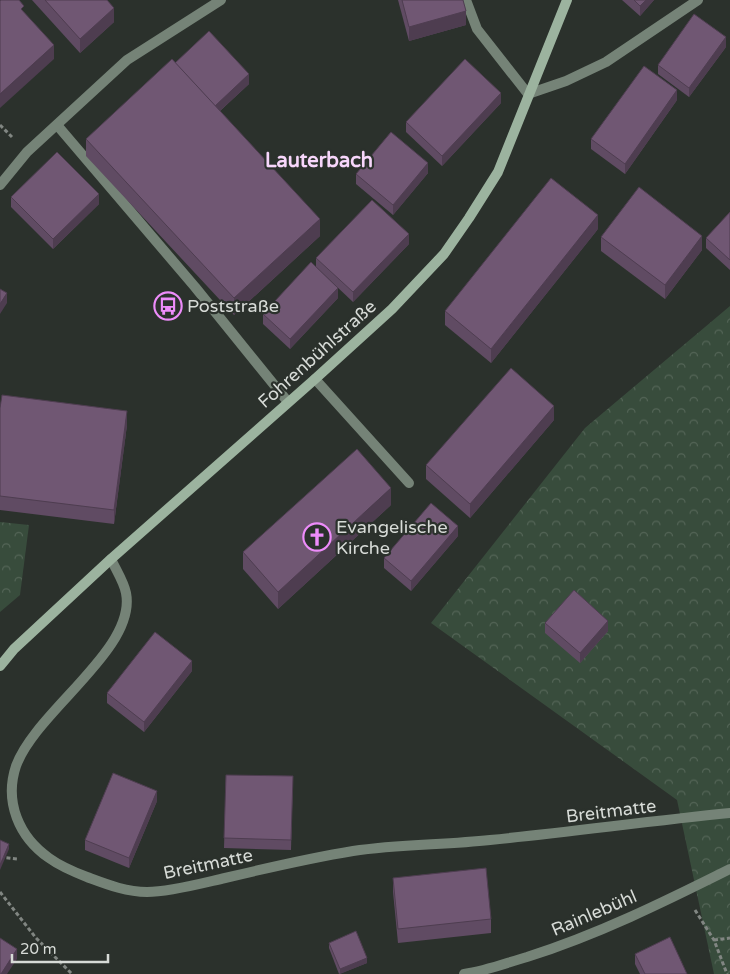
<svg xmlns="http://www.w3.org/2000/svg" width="730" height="974" font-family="'Varela Round',sans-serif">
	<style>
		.forest { fill: url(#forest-crowns) }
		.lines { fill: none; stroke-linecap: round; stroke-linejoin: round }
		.path { stroke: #818682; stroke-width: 3; stroke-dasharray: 4 2.5; stroke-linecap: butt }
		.lane { stroke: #758377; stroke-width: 10 }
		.street { stroke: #758377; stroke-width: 10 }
		.secondary { stroke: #9cb39f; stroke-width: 10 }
		.wall { fill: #604b63 }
		.shaded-wall { fill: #4e3d50 }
		.building { fill: #705773; stroke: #4e3d50 }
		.labels { text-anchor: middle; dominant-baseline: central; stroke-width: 4.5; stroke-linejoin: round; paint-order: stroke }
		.poi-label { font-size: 18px; fill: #d7dbd7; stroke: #2b312c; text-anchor: start }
		.street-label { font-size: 18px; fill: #d7dbd7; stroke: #2b312c }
		.quarter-label { font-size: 20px; font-weight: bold; fill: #f7d6fb; stroke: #2b312c }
	</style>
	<defs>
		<pattern id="forest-crowns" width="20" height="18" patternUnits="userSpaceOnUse" patternTransform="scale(1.25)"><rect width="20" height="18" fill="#384c3c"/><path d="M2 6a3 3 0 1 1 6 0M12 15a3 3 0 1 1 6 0" fill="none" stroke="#546557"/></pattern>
	</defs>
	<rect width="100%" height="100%" fill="#2b312c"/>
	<g class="forest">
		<path d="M730 306V974H714L677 800 431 623 585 428Z"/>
		<path d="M0 522 29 525 20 595 0 612Z"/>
	</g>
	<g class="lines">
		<g class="path">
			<path d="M0 125 12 137"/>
			<path d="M0 857 17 859"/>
			<path d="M0 892 36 938 72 974"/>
			<path d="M695 910 714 940 727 974"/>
			<path d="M714 940 730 938"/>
		</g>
		<g class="lane">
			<path d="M466 0 477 29 528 94"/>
			<path d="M315 379 409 483"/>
		</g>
		<g class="street">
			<path d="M528 94 566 81 606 62 698 0"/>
			<path d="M57 125 195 287 288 402"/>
			<path d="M0 185 27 152 127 60 221 0"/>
			<path d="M111 559C116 570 124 582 126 593 137 649 36 711 16 766 4 802 19 837 49 858 60 866 74 872 87 877 106 884 126 892 147 892 170 892 203 883 225 878 267 868 310 858 353 851 398 844 445 845 490 840 570 832 650 821 730 813"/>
			<path d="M464 974C486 971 506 963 527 957 597 935 664 902 730 869"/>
		</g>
		<path class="secondary" d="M0 666 14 649 111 559 315 379 392 309 444 254 469 218 498 172 567 0"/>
	</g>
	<g class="wall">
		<path d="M32 0H107L114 22 80 53Z"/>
		<path d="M398 0H463L466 25 409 41Z"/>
		<path d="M622 0H654L640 16Z"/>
		<path d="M726 47 689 97 658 74V65Z"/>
		<path d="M175 63 249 84 220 111 320 236 234 315 86 156V139Z"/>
		<path d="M677 100 625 174 591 149V139Z"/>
		<path d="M501 103 442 166 406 132V122Z"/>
		<path d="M428 173 393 215 356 184V174Z"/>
		<path d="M11 197 99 204 53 249 11 207Z"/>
		<path d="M730 212V270L706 248V238Z"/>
		<path d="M598 229 491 363 445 325V311Z"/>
		<path d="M601 237 702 250 665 299 601 251Z"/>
		<path d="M409 244 353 302 316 267V258Z"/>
		<path d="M338 298 290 349 263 324V314Z"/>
		<path d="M0 408 127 425 114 524 0 510Z"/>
		<path d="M554 420 470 518 426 479V465Z"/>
		<path d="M391 505 278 609 243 569V552Z"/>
		<path d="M458 536 411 591 384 568V558Z"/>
		<path d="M545 623 608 631 580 663 545 633Z"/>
		<path d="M192 671 144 732 107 703V693Z"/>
		<path d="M226 775 293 776 291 850 224 848Z"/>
		<path d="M157 801 129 868 85 850V840Z"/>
		<path d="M393 878 491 919V933L398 943 393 892Z"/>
		<path d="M329 943 367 963 339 974 329 948Z"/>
		<path d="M635 954 687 974H640L635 964Z"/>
	</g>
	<g class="shaded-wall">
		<path d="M646 0H654L640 16V6Z"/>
		<path d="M114 8V22L80 53V39Z"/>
		<path d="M466 11V25L409 41V27Z"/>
		<path d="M726 37V47L689 97V88Z"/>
		<path d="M54 45V59L0 108V94Z"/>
		<path d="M249 74V84L211 119V109Z"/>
		<path d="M677 90V100L625 174V164Z"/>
		<path d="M501 93V103L442 166V156Z"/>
		<path d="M428 163V173L393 215V205Z"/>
		<path d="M99 194V204L53 249V239Z"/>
		<path d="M598 215V229L491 363V349Z"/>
		<path d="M320 219V236L234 315V298Z"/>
		<path d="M409 234V244L353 302V292Z"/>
		<path d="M702 236V250L665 299V285Z"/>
		<path d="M338 288V298L290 349V339Z"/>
		<path d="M7 293V303L0 314V304Z"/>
		<path d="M554 406V420L470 518V504Z"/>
		<path d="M127 411V425L114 524V510Z"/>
		<path d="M391 488V505L278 609V592Z"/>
		<path d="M458 526V536L411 591V581Z"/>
		<path d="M608 621V631L580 663V653Z"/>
		<path d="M192 661V671L144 732V722Z"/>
		<path d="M157 791V801L129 868V858Z"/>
		<path d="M9 844V849L0 870V865Z"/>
		<path d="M17 949V959L7 974H1Z"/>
		<path d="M367 958V963L340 974V969Z"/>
	</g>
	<g class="building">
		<path d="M1 0H19L24 6 21 9 54 45 0 94V1Z"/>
		<path d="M45 0H107L114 8 80 39Z"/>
		<path d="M402 0H463L466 11 409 27Z"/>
		<path d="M634 0H646L640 6Z"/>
		<path d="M694 14 726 37 689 88 658 65Z"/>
		<path d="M209 31 249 74 215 106 175 63Z"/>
		<path d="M172 59 320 219 234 298 86 139Z"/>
		<path d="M465 59 501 93 442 156 406 122Z"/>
		<path d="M644 66 677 90 625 164 591 139Z"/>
		<path d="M391 132 428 163 393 205 356 174Z"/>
		<path d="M57 152 99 194 53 239 11 197Z"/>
		<path d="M551 178 598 215 491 349 445 311Z"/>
		<path d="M639 187 702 236 665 285 601 237Z"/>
		<path d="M372 200 409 234 353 292 316 258Z"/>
		<path d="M730 212V260L706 238Z"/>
		<path d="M311 262 338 288 290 339 263 314Z"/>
		<path d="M0 289 7 293 0 304Z"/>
		<path d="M511 368 554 406 470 504 426 465Z"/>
		<path d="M2 395 127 411 114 510 0 496V408Z"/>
		<path d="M357 449 391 488 278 592 243 552Z"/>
		<path d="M431 503 458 526 411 581 384 558Z"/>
		<path d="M574 590 608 621 580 653 545 623Z"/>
		<path d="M155 632 192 661 144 722 107 693Z"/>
		<path d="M113 773 157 791 129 858 85 840Z"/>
		<path d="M226 775 293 776 291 840 224 838Z"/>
		<path d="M0 840 9 844 0 865Z"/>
		<path d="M486 868 491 919 398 929 393 878Z"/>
		<path d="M356 931 367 958 340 969 329 943Z"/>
		<path d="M670 937 687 974H645L635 954Z"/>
		<path d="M0 938 17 949 1 974H0Z"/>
	</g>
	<defs>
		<g id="bus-ring" transform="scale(1.4375)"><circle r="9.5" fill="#2b312c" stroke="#ed8cfa" stroke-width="1.5"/><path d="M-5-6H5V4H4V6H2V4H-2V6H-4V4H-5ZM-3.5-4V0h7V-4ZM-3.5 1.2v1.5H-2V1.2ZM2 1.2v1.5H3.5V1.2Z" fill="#ed8cfa"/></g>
		<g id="church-ring" transform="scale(1.4375)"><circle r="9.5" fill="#2b312c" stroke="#ed8cfa" stroke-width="1.5"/><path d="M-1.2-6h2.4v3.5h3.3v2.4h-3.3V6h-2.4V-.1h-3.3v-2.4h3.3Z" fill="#ed8cfa"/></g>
	</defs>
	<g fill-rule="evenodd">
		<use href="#bus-ring" x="168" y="306"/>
		<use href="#church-ring" x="317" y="537"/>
	</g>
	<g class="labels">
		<g class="poi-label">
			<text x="187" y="306">Poststraße</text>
			<text x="336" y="527">Evangelische<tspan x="336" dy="21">Kirche</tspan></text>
		</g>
		<g class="street-label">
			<text transform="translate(317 354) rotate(-42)">Fohrenbühlstraße</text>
			<text transform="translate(611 811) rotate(-7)">Breitmatte</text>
			<text transform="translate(208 864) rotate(-12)">Breitmatte</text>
			<text transform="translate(594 913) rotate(-23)">Rainlebühl</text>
		</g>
		<g class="quarter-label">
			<text x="319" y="161">Lauterbach</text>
		</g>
	</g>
	<path d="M12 954v8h96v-8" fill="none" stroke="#d7dbd7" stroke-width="2.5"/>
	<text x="20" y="954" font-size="15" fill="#d7dbd7" stroke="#2b312c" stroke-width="4" paint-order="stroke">20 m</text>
</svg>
